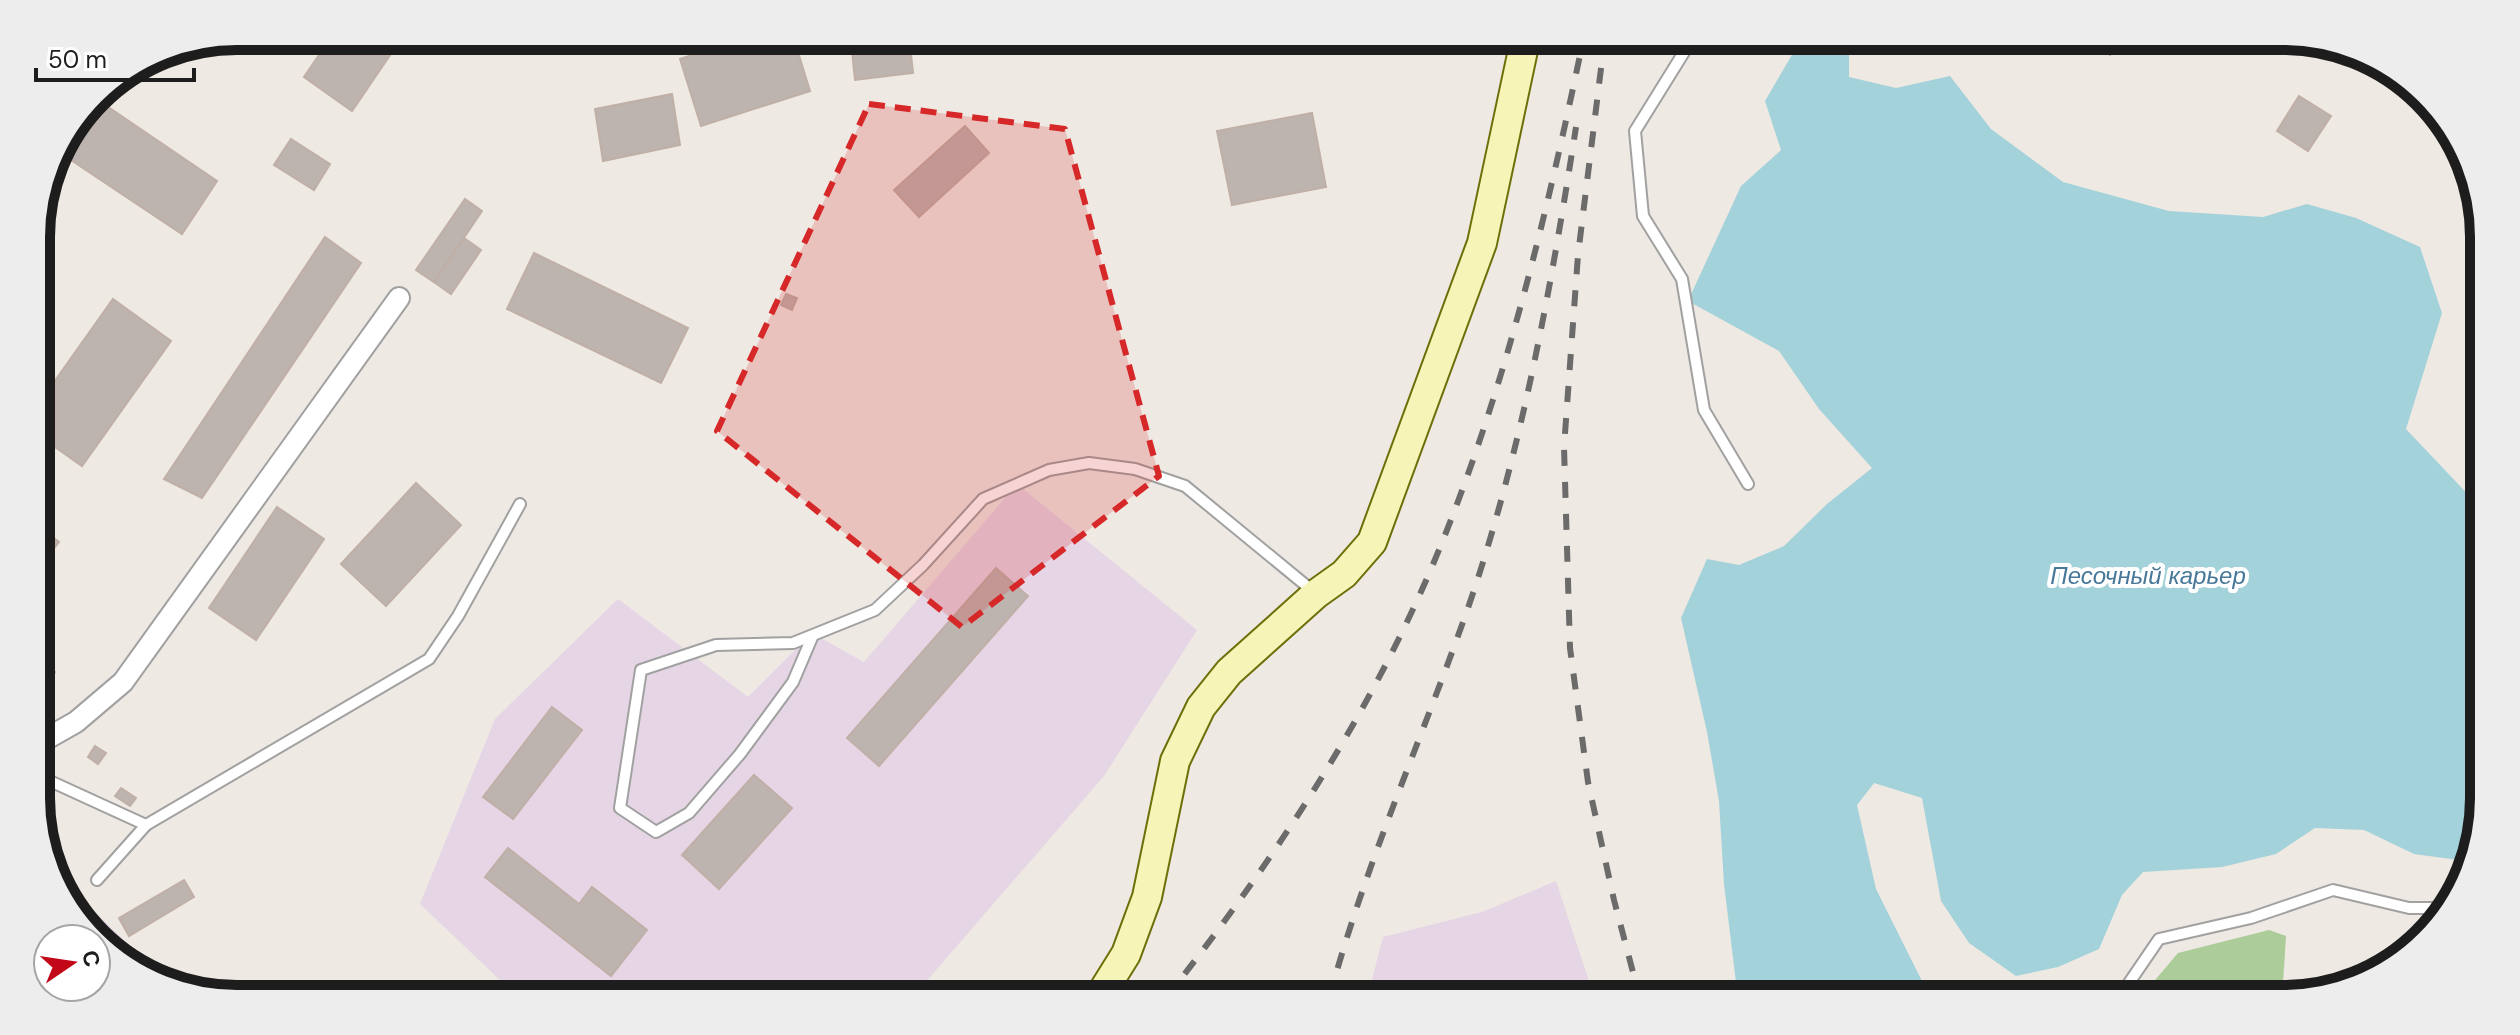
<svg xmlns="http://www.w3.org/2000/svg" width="2520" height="1035" font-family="'DM Sans',sans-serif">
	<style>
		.industrial { fill: #e6d5e5 }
		.forest { fill: #accc99 }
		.water { fill: #a4d2da }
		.building { fill: #beb4af; stroke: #bfafa6; stroke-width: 2 }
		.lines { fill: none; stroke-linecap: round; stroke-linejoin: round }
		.lane-casing { stroke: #a1a1a1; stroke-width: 14 }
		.street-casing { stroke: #a1a1a1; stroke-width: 24 }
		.secondary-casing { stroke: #6d6f09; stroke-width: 32 }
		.lane { stroke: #fff; stroke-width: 10 }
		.street { stroke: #fff; stroke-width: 20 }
		.secondary { stroke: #f7f4b8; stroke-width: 28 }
		.rail { stroke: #6b6b6b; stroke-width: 6; stroke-dasharray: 16 16; stroke-linecap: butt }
		.marked { fill: #d62828; fill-opacity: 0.2; stroke: #d62828; stroke-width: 6; stroke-dasharray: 16 10; stroke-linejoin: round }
		.labels { text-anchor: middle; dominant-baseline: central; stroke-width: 8; stroke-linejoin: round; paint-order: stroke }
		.water-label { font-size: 24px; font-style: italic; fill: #477899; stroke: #fff }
		.rim { fill: none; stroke: #1d1d1d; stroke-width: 10 }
	</style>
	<rect width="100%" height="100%" fill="#eee9e3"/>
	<g class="industrial">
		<path d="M1017 484 1197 630 1104 776 911 999H520L420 904 495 719 618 599 748 697 812 633 864 662Z"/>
		<path d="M60 878 173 988 86 930Z"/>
		<path d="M1556 881 1595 999H1367L1383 937 1482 912Z"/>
	</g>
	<path class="forest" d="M2269 930 2286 936 2282 999H2139L2178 953Z"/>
	<path class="water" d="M1803 36H1849V77L1896 88 1950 76 1991 129 2063 182 2169 211 2263 217 2307 204 2356 218 2420 247 2442 313 2406 429 2478 505 2473 862 2414 854 2364 830 2315 828 2276 854 2222 867 2143 872 2122 895 2099 949 2058 967 2016 976 1969 943 1941 901 1922 798 1874 783 1857 805 1876 889 1931 999H1738L1724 884 1719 801 1707 732 1681 618 1707 559 1739 565 1784 546 1827 504 1872 468 1819 409 1779 351 1688 301 1741 186 1781 150 1765 101Z"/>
	<g class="building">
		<path d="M332 36H403L352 111 304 77Z"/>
		<path d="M752 36H793L810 91 701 126 680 59Z"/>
		<path d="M909 36 913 73 855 80 851 42Z"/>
		<path d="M2089 36H2116L2119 38 2110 55 2086 43Z"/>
		<path d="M672 94 680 145 603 161 595 109Z"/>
		<path d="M2299 96 2331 116 2308 151 2277 131Z"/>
		<path d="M95 98 217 181 182 234 56 150Z"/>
		<path d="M1312 113 1326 187 1232 205 1217 131Z"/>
		<path d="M965 126 989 153 919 217 894 190Z"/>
		<path d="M291 139 330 164 314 190 274 165Z"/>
		<path d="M465 199 482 211 434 282 416 270Z"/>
		<path d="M325 237 361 263 202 498 164 479Z"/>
		<path d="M464 238 481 250 451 294 434 282Z"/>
		<path d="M534 253 688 328 661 383 507 309Z"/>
		<path d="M786 294 797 298 792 310 781 305Z"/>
		<path d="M113 299 171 341 82 466 38 435 37 406Z"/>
		<path d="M416 483 461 525 386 606 341 564Z"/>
		<path d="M277 507 324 539 256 640 209 608Z"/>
		<path d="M38 526 59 542 38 569Z"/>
		<path d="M996 568 1028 596 879 766 847 738Z"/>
		<path d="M44 666 55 672 48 683 39 678Z"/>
		<path d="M552 707 582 730 513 819 483 797Z"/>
		<path d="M95 746 106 753 98 764 88 757Z"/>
		<path d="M754 775 792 808 719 889 682 855Z"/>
		<path d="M121 788 136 798 130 806 115 796Z"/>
		<path d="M508 848 579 904 592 887 647 930 611 976 485 877Z"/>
		<path d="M184 880 194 897 129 936 119 918Z"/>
	</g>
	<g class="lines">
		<g class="lane-casing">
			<g id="lane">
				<path d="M1694 36 1635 131 1643 216 1682 279 1704 410 1748 484"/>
				<path d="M813 635 793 682 740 754 689 813 656 832 620 808 641 670 716 645 793 643 875 610 923 565 983 499 1049 470 1089 463 1135 469 1185 486 1314 592"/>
				<path d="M39 776 146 825 429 659 458 616 520 504"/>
				<path d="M97 880 146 825"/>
				<path d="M2118 999 2159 939 2251 918 2333 890 2409 908H2441"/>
			</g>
		</g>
		<g class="street-casing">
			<path id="street" d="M39 743 76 722 123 682 399 298"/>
		</g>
		<g class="secondary-casing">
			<path id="secondary" d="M1098 999 1126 954 1147 897 1175 761 1201 707 1229 672 1316 594 1344 574 1372 542 1482 243 1526 36"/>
		</g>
		<use href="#lane" class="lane"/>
		<use href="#street" class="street"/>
		<use href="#secondary" class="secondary"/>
		<g class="rail">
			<path d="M1605 36 1578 255 1564 447 1570 648 1588 782 1614 900 1640 999"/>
			<path d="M1165 999C1276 859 1379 702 1445 535 1509 374 1549 205 1584 36"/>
			<path d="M1329 999C1365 864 1423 737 1469 605 1522 450 1551 288 1576 127"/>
		</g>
	</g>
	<path class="marked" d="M869 104 1065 129 1159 476 962 627 717 431Z"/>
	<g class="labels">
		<g class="water-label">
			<text x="2148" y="575">Песочный карьер</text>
		</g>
	</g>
	<path d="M0 0H2520V1035H0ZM237 50H2283A187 187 0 0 1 2470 237V798A187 187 0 0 1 2283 985H237A187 187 0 0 1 50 798V237A187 187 0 0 1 237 50Z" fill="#ededed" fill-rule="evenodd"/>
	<path class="rim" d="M237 50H2283A187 187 0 0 1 2470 237V798A187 187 0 0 1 2283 985H237A187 187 0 0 1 50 798V237A187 187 0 0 1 237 50Z"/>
	<g transform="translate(72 963) rotate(77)"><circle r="38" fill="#ffffff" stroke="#a5a5a5" stroke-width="2"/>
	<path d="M0-6L14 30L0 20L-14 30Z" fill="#c20718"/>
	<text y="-12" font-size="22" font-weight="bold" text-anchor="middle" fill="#1d1d1d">С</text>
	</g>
	<path d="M36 68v12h158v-12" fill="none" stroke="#1d1d1d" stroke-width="4"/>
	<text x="48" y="68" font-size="24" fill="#1d1d1d" stroke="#ffffff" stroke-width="6" paint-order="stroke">50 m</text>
</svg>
